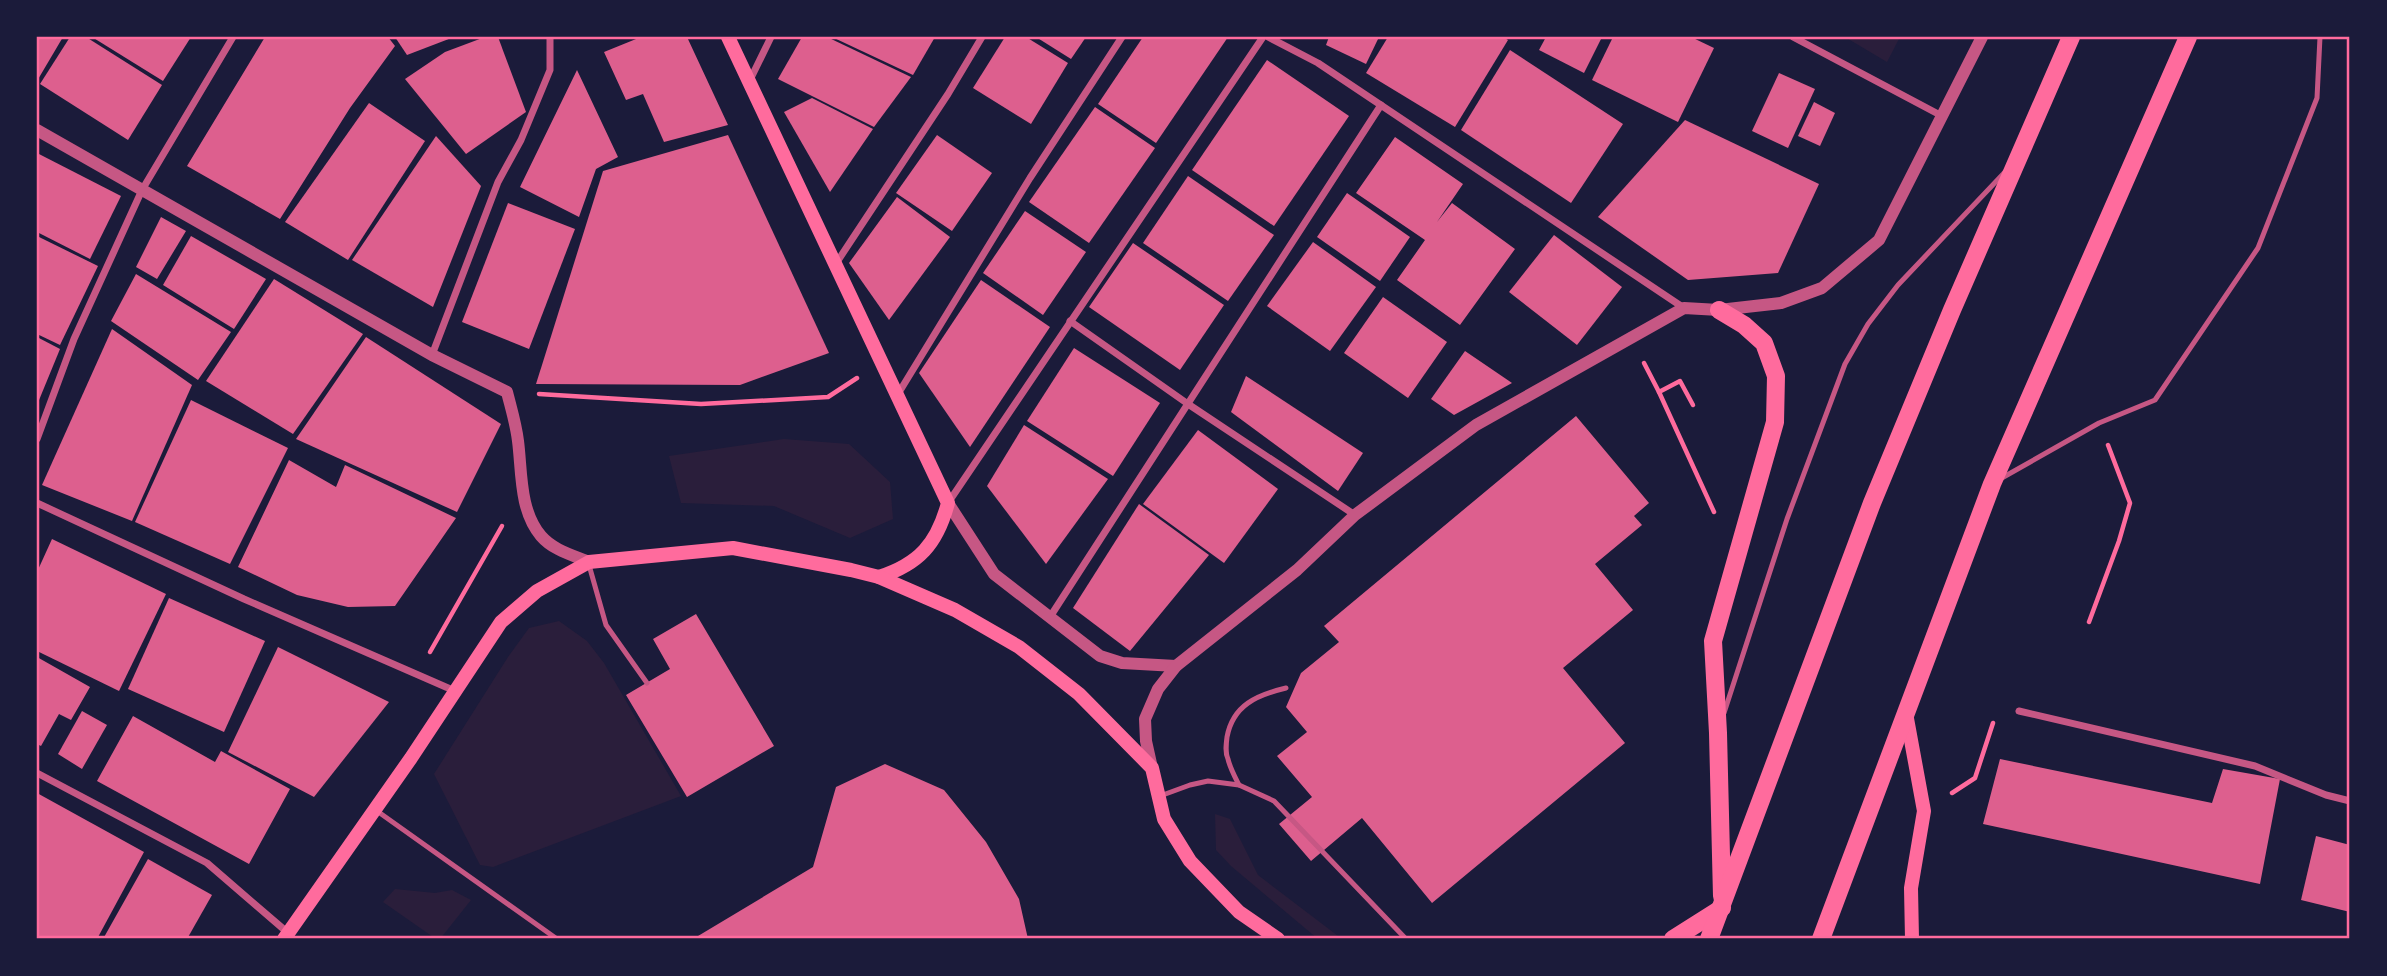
<svg xmlns="http://www.w3.org/2000/svg" width="2387" height="976" font-family="'Noto Sans',sans-serif">
	<style>
		.green { fill: #2a1e3b }
		.building { fill: #dd5f8e }
		.lines { fill: none; stroke-linecap: round; stroke-linejoin: round }
		.path { stroke: #ff6b9d; stroke-width: 4.5 }
		.service { stroke: #c65784; stroke-width: 5 }
		.minor { stroke: #c65784; stroke-width: 7 }
		.tertiary { stroke: #c65784; stroke-width: 12 }
		.secondary { stroke: #ff6b9d; stroke-width: 14 }
		.primary { stroke: #ff6b9d; stroke-width: 18 }
		.neatline { fill: none; stroke: #ff6b9d; stroke-width: 2.5 }
	</style>
	<rect width="100%" height="100%" fill="#1b1b3a"/>
	<g class="green">
		<path d="M1845 37H1900L1887 62Z"/>
		<path d="M784 439 849 444 890 482 893 519 850 538 774 506 681 503 669 456Z"/>
		<path d="M559 621 587 641 604 663 681 796 493 867 480 865 434 774 508 657 529 628Z"/>
		<path d="M1215 814 1230 819 1258 875 1342 939H1318L1231 866 1216 850Z"/>
		<path d="M395 889 435 893 452 890 471 900 440 939H436L383 902Z"/>
	</g>
	<g class="building">
		<path d="M37 37H63L37 81Z"/>
		<path d="M70 37H86L162 85 128 140 40 84Z"/>
		<path d="M92 37H191L163 81Z"/>
		<path d="M265 37H388L395 46 350 108 280 219 187 166Z"/>
		<path d="M395 37H454L407 55Z"/>
		<path d="M485 37H498L526 112 466 154 405 79 445 52Z"/>
		<path d="M641 37H687L728 125 664 142 643 94 626 100 604 52Z"/>
		<path d="M802 37H827L911 77 874 127 778 79Z"/>
		<path d="M832 37H935L913 75Z"/>
		<path d="M1005 37H1026L1068 63 1031 124 973 88Z"/>
		<path d="M1036 37H1086L1071 59Z"/>
		<path d="M1143 37H1228L1156 143 1098 104Z"/>
		<path d="M1329 37H1379L1366 64 1326 45Z"/>
		<path d="M1388 37H1503L1508 40 1455 127 1366 73Z"/>
		<path d="M1546 37H1602L1584 73 1539 50Z"/>
		<path d="M1613 37H1691L1714 48 1678 122 1592 80Z"/>
		<path d="M1510 50 1623 124 1571 203 1461 130Z"/>
		<path d="M1267 60 1349 116 1274 226 1192 170Z"/>
		<path d="M577 70 618 157 596 169 579 217 520 187Z"/>
		<path d="M1779 73 1815 89 1788 148 1752 131Z"/>
		<path d="M812 98 873 129 830 192 784 112Z"/>
		<path d="M1814 102 1835 113 1820 146 1798 136Z"/>
		<path d="M369 103 425 141 348 260 285 222Z"/>
		<path d="M1095 107 1155 148 1089 243 1029 202Z"/>
		<path d="M1685 120 1819 184 1778 273 1688 280 1598 217Z"/>
		<path d="M728 135 829 353 740 385 536 384 603 171Z"/>
		<path d="M937 135 992 173 952 231 896 193Z"/>
		<path d="M436 136 481 186 433 307 352 260Z"/>
		<path d="M1395 137 1463 184 1437 222 1452 203 1515 249 1460 325 1397 280 1425 240 1356 193Z"/>
		<path d="M37 153 121 196 90 259 37 232Z"/>
		<path d="M1188 176 1274 235 1228 301 1143 243Z"/>
		<path d="M1347 193 1410 237 1380 281 1317 237Z"/>
		<path d="M897 197 950 237 889 320 849 263Z"/>
		<path d="M508 203 575 229 529 349 462 322Z"/>
		<path d="M1025 211 1086 252 1043 315 983 273Z"/>
		<path d="M161 217 186 231 157 279 136 267Z"/>
		<path d="M1554 235 1622 287 1577 345 1509 292Z"/>
		<path d="M37 236 98 266 60 345 37 334Z"/>
		<path d="M191 236 266 279 234 329 163 285Z"/>
		<path d="M1313 242 1376 287 1330 351 1267 306Z"/>
		<path d="M1133 243 1224 305 1180 370 1089 307Z"/>
		<path d="M136 274 231 332 198 380 111 321Z"/>
		<path d="M274 279 363 334 293 434 206 381Z"/>
		<path d="M981 280 1050 327 970 447 919 373Z"/>
		<path d="M1383 297 1447 342 1408 398 1344 353Z"/>
		<path d="M112 329 192 385 132 521 42 485Z"/>
		<path d="M37 337 60 349 37 405Z"/>
		<path d="M366 337 501 424 457 512 296 439Z"/>
		<path d="M1074 348 1160 403 1113 476 1027 421Z"/>
		<path d="M1465 351 1512 383 1454 415 1431 399Z"/>
		<path d="M1246 376 1363 453 1338 491 1231 412Z"/>
		<path d="M191 400 288 448 230 564 135 522Z"/>
		<path d="M1576 416 1649 503 1634 516 1642 525 1595 564 1633 610 1563 668 1625 743 1432 903 1362 818 1311 861 1279 824 1312 797 1277 756 1307 732 1286 707 1301 673 1339 642 1324 626Z"/>
		<path d="M1024 425 1108 479 1046 564 987 486Z"/>
		<path d="M1198 430 1278 489 1224 563 1143 504Z"/>
		<path d="M289 460 336 487 345 465 456 518 395 606 348 607 297 595 238 567Z"/>
		<path d="M1139 504 1209 555 1130 651 1073 608Z"/>
		<path d="M52 539 166 594 119 691 37 651V572Z"/>
		<path d="M169 598 265 641 224 732 128 689Z"/>
		<path d="M696 614 774 746 687 797 626 695 670 669 653 639Z"/>
		<path d="M278 647 389 702 314 797 228 752Z"/>
		<path d="M37 657 90 687 71 720 59 714 41 746 37 744Z"/>
		<path d="M82 711 107 725 82 769 58 754Z"/>
		<path d="M133 716 215 762 221 751 290 789 249 864 97 781Z"/>
		<path d="M2000 759 2212 803 2223 769 2280 779 2260 884 1983 824Z"/>
		<path d="M885 764 944 790 986 842 1019 899 1028 939H693L813 867 836 787Z"/>
		<path d="M37 793 144 852 97 939H37Z"/>
		<path d="M2316 836 2350 845V912L2301 900Z"/>
		<path d="M148 859 212 895 187 939H103Z"/>
	</g>
	<g class="lines">
		<g class="path">
			<path d="M1644 363 1659 392 1680 381 1693 405"/>
			<path d="M1659 392 1714 512"/>
			<path d="M539 394 701 404 828 397 857 378"/>
			<path d="M2089 622 2119 541 2130 503 2108 445"/>
			<path d="M430 652 502 526"/>
			<path d="M1952 793 1975 778 1993 723"/>
		</g>
		<g class="service">
			<path d="M2000 479 2099 423 2155 400 2258 248 2317 98 2320 37"/>
			<path d="M589 565 606 625 647 683"/>
			<path d="M1724 713 1787 519 1845 364 1868 324 1898 285 2005 172"/>
			<path d="M1239 785C1235 777 1230 768 1228 759 1225 753 1226 745 1227 737 1233 705 1257 695 1286 688"/>
			<path d="M1160 796 1190 785 1208 781 1239 785 1274 801 1406 939"/>
			<path d="M377 811 557 939"/>
		</g>
		<g class="minor">
			<path d="M1268 37 1318 63 1684 308"/>
			<path d="M1793 37 1942 116"/>
			<path d="M750 80 771 37"/>
			<path d="M835 265 948 94 982 37"/>
			<path d="M1070 321 1188 404 1355 515"/>
			<path d="M432 355 498 182 521 140 550 70V37"/>
			<path d="M898 394 1030 178 1122 37"/>
			<path d="M37 439 74 339 142 190 233 37"/>
			<path d="M37 503 244 599 455 691"/>
			<path d="M948 503 1263 37"/>
			<path d="M1050 617 1381 105"/>
			<path d="M2019 711 2255 766 2326 795 2350 801"/>
			<path d="M37 773 207 863 287 932"/>
		</g>
		<g class="tertiary">
			<path d="M37 130 432 355 507 392C511 408 516 424 518 441 522 471 519 510 541 536 553 550 572 555 589 562"/>
			<path d="M948 503 994 574 1100 656 1122 663 1176 666"/>
			<path d="M1152 768 1146 741 1145 719 1158 689 1176 666 1297 570 1355 515 1476 425 1684 308 1719 310 1781 303 1822 288 1879 240 1982 37"/>
		</g>
		<g class="secondary">
			<path d="M728 37 948 503C937 544 919 564 879 577"/>
			<path d="M1906 713 1924 811 1911 888 1912 939"/>
			<path d="M284 939 411 758 501 622 537 591 589 562 733 548 851 570 879 577 955 610 1019 647 1079 694 1152 768 1164 819 1190 861 1239 912 1278 939"/>
		</g>
		<g class="primary">
			<path d="M1719 310 1744 325 1764 343 1776 376 1775 422 1713 641 1718 733 1722 896"/>
			<path d="M1673 939 1722 908"/>
			<path d="M1709 939 1872 503 1952 310 2071 37"/>
			<path d="M1821 939 1992 484 2188 37"/>
		</g>
	</g>
	<rect width="2387" height="976" fill="none" stroke="#1b1b3a" stroke-width="77"/>
	<rect x="38" y="38" width="2310" height="899" class="neatline"/>
</svg>
